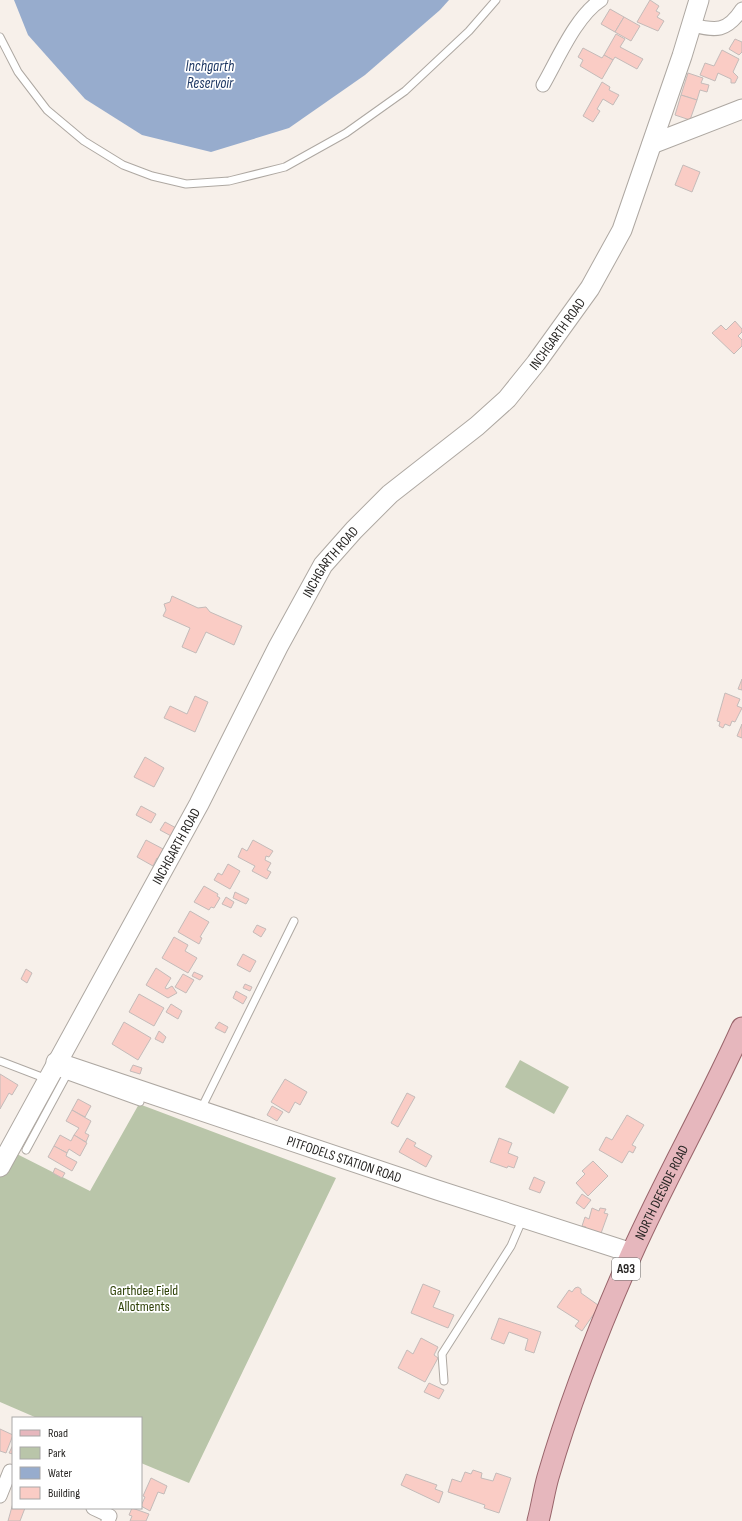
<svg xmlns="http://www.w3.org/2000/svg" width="742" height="1521" font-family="'Sofia Sans Condensed',sans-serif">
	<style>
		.green { fill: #b9c5a9 }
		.water { fill: #97accd }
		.building { fill: #faccc5; stroke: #c4bbb9 }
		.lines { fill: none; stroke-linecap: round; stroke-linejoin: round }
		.lane-casing { stroke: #aea8a2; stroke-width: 9 }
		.street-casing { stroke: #aea8a2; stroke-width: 15 }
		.secondary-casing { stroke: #aea8a2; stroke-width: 21 }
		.primary-casing { stroke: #99656b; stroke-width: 23 }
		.lane { stroke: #fff; stroke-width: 7 }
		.street { stroke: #fff; stroke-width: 13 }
		.secondary { stroke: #fff; stroke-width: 19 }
		.primary { stroke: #e6b7bd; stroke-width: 21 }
		.labels { text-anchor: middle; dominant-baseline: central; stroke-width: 3.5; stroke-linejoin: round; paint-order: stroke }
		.shield { fill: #fff; stroke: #686766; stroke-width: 1 }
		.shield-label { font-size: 13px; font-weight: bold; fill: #282624 }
		.street-label { font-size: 14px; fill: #282624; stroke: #fff }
		.park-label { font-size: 14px; fill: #2e4107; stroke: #fff }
		.water-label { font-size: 15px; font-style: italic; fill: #1d3763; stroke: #fff }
	</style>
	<rect width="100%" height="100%" fill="#f7f0ea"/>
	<g class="green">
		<path d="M520 1060 569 1087 554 1114 505 1087Z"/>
		<path d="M139 1104 336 1178 189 1483 141 1463V1418H37L0 1402V1167L9 1150 90 1191Z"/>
	</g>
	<path class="water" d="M14 0H449L440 10 365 75 289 128 211 152 142 135 85 99 28 35Z"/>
	<g class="building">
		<path d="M650 0 659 6 656 11 660 13 657 17 664 21 658 31 637 22Z"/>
		<path d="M610 9 624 17 615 32 601 24Z"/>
		<path d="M624 17 640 26 631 41 615 32Z"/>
		<path d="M616 34 625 39 620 47 643 59 637 69 615 57 613 60 604 55Z"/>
		<path d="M735 39 742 42V52L739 55 729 49Z"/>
		<path d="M583 48 602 58 604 55 613 60 602 79 580 66 583 60 578 57Z"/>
		<path d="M722 50 739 59 733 72 738 77 735 83H731V79L718 73 715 81 700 75 705 63 714 66Z"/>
		<path d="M688 73 703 78 701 83 709 85 707 92 700 90 697 100 681 95Z"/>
		<path d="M602 82 610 87 609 90 619 95 613 105 603 99 597 109 600 111 593 122 583 116Z"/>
		<path d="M681 95 697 100 690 120 675 115Z"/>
		<path d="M683 165 700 172 692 192 675 185Z"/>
		<path d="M735 321 742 329V332L738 336 742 340V346L734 354 712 333 721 325 726 330Z"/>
		<path d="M172 596 198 608 206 607 210 612 242 626 234 645 206 632 196 653 182 647 190 628 163 616 166 610 164 604 170 602Z"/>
		<path d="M742 679V690L738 689Z"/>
		<path d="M725 693 740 699 737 706 742 708 735 722 732 721 730 726 725 724 723 728 719 726 720 722 717 721Z"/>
		<path d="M195 696 208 702 195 732 164 718 170 706 187 714Z"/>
		<path d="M742 724V738L737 736Z"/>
		<path d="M145 757 164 768 154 787 134 777Z"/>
		<path d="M141 806 156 814 151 823 136 815Z"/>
		<path d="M165 822 178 829 173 837 160 830Z"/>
		<path d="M146 840 165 850 160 860 157 858 153 866 137 857Z"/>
		<path d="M253 840 273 851 269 857 266 856 265 860 271 863 267 870 271 872 267 879 252 871 255 866 238 857 242 848 247 851Z"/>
		<path d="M228 864 240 871 230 889 214 880 218 873 222 875Z"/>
		<path d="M204 886 218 894 217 896 220 898 214 908 211 907 209 910 194 902Z"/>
		<path d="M235 892 249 899 246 904 233 898Z"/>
		<path d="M226 897 234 902 231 908 222 904Z"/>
		<path d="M190 911 209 922 200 937 202 938 199 944 178 932Z"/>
		<path d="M257 925 266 929 261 937 253 932Z"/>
		<path d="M174 937 188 945 185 951 197 958 188 973 162 958Z"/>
		<path d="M243 954 256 961 250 972 237 965Z"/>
		<path d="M156 968 171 978 165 988 167 989 172 986 177 993 168 998 146 985Z"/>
		<path d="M26 969 32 973 27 983 21 979Z"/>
		<path d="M194 972 203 976 200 980 192 976Z"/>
		<path d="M183 974 194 980 186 993 175 987Z"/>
		<path d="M245 984 252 987 250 991 243 988Z"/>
		<path d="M236 991 247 997 243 1004 233 998Z"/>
		<path d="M139 994 164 1008 154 1026 129 1012Z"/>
		<path d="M171 1004 182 1011 178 1019 166 1012Z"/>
		<path d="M124 1022 151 1038 138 1060 112 1044Z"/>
		<path d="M219 1022 228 1027 225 1033 215 1028Z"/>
		<path d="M159 1031 166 1037 163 1043 155 1039Z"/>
		<path d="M133 1065 142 1068 140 1074 130 1071Z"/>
		<path d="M0 1074 18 1085 12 1095 9 1093 0 1109Z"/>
		<path d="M285 1079 307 1092 300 1105 295 1102 289 1113 271 1102Z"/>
		<path d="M407 1093 415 1097 398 1127 391 1123Z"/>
		<path d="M78 1099 91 1106 85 1117 72 1110Z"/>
		<path d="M272 1106 283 1112 277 1121 267 1115Z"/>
		<path d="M72 1110 91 1121 85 1133 89 1135 86 1142 74 1135 79 1128 66 1121Z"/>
		<path d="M627 1115 644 1125 632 1145 636 1147 633 1153 629 1151 622 1163 599 1150 606 1137 612 1140Z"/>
		<path d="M60 1135 71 1141 74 1135 87 1143 80 1156 69 1149 67 1153 54 1146Z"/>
		<path d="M407 1138 416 1143 414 1146 432 1156 426 1167 399 1152Z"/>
		<path d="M499 1138 512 1143 508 1153 518 1157 514 1168 508 1166 507 1168 490 1162Z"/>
		<path d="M54 1146 67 1153 66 1156 77 1162 72 1171 48 1157Z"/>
		<path d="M593 1161 608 1176 588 1196 576 1183 585 1174 582 1171Z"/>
		<path d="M55 1168 65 1173 62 1178 53 1173Z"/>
		<path d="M534 1177 545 1182 540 1193 529 1189Z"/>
		<path d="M582 1194 591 1200 584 1209 576 1203Z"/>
		<path d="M592 1208 599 1211 600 1208 606 1209 604 1213 608 1214 600 1236 585 1231 586 1227 582 1226 585 1217 589 1219Z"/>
		<path d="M423 1284 440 1291 433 1307 454 1315 448 1328 411 1313Z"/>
		<path d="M578 1287 581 1289V1293L598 1305 597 1307 598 1308 582 1331 575 1326 579 1321 557 1307 569 1290 572 1292 575 1288Z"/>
		<path d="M499 1318 541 1332 534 1353 525 1350 528 1339 509 1332 504 1344 491 1339Z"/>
		<path d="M421 1338 438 1347 434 1355 438 1358 425 1382 398 1368 407 1350 413 1354Z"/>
		<path d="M429 1383 444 1390 439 1399 424 1392Z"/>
		<path d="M0 1429 13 1435 6 1453 0 1451Z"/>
		<path d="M13 1445V1454L9 1453Z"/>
		<path d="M473 1470 482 1473 481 1478 493 1481 496 1473 511 1478 499 1513 484 1508 485 1505 448 1492 452 1479 461 1482 465 1472 471 1474Z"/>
		<path d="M406 1474 437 1485 435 1489 443 1492 439 1503 401 1485Z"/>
		<path d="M151 1478 167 1486 164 1494 158 1492 150 1511 141 1506 145 1497 143 1496Z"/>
		<path d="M13 1503V1508H25L20 1521H8Z"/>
		<path d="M132 1508 149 1514 146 1521H130L132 1516 129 1515Z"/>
	</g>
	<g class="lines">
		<g class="lane-casing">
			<g id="lane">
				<path d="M0 37 18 72 47 110 84 141 123 165 152 176 186 184 229 181 285 167 346 133 405 91 469 31 496 0"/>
				<path d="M0 1061 47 1079"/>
				<path d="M54 1071 140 1102"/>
				<path d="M201 1109 294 921"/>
				<path d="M26 1150 66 1076"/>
				<path d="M444 1381 442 1354 511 1246 523 1218"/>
			</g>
		</g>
		<g class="street-casing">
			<g id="street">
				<path d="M692 25C716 31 727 32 742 9"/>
				<path d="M543 85C558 59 576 16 601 0"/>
				<path d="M0 1496 10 1471"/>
				<path d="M93 1508 110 1516 108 1521"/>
			</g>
		</g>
		<g class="secondary-casing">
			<g id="secondary">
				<path d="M652 144 742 109"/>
				<path id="s1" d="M56 1062 437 1190 632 1253"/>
				<path id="s2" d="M0 1167 199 804 278 647 323 565 354 530 390 494 477 426 507 399 536 363 590 288 622 230 682 56 699 0"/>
			</g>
		</g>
		<g class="primary-casing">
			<g id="primary">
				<path id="s3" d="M538 1521C542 1506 544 1491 548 1477 570 1401 600 1325 632 1253 666 1177 708 1104 742 1028"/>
			</g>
		</g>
		<use href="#lane" class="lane"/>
		<use href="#street" class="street"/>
		<use href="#secondary" class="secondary"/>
		<use href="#primary" class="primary"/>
	</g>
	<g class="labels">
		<rect class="shield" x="612" y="1258" width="28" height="22" rx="3"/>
		<g class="shield-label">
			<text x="626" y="1269">A93</text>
		</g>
		<g class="street-label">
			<text stroke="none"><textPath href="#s2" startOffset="1014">INCHGARTH ROAD</textPath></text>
			<text stroke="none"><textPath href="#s2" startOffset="690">INCHGARTH ROAD</textPath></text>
			<text stroke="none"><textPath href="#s2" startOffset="366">INCHGARTH ROAD</textPath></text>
			<text stroke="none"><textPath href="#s1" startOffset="304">PITFODELS STATION ROAD</textPath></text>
			<text stroke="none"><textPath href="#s3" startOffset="352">NORTH DEESIDE ROAD</textPath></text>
		</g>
		<g class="park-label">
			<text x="144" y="1290">Garthdee Field<tspan x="144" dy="16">Allotments</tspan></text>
		</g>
		<g class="water-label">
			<text x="210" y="66">Inchgarth<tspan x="210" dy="17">Reservoir</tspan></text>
		</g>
	</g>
	<rect x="12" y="1417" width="130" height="92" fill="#ffffff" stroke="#a9a8a7"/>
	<rect x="20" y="1430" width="20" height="6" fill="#e6b7bd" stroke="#a9a8a7"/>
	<text x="48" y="1437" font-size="12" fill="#282624">Road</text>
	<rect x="20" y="1447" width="20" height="12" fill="#b9c5a9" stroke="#a9a8a7"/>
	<text x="48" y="1457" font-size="12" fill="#282624">Park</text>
	<rect x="20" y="1467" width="20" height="12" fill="#97accd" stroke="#a9a8a7"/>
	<text x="48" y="1477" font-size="12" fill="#282624">Water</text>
	<rect x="20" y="1487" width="20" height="12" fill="#faccc5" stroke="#a9a8a7"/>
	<text x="48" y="1497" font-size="12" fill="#282624">Building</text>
</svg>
